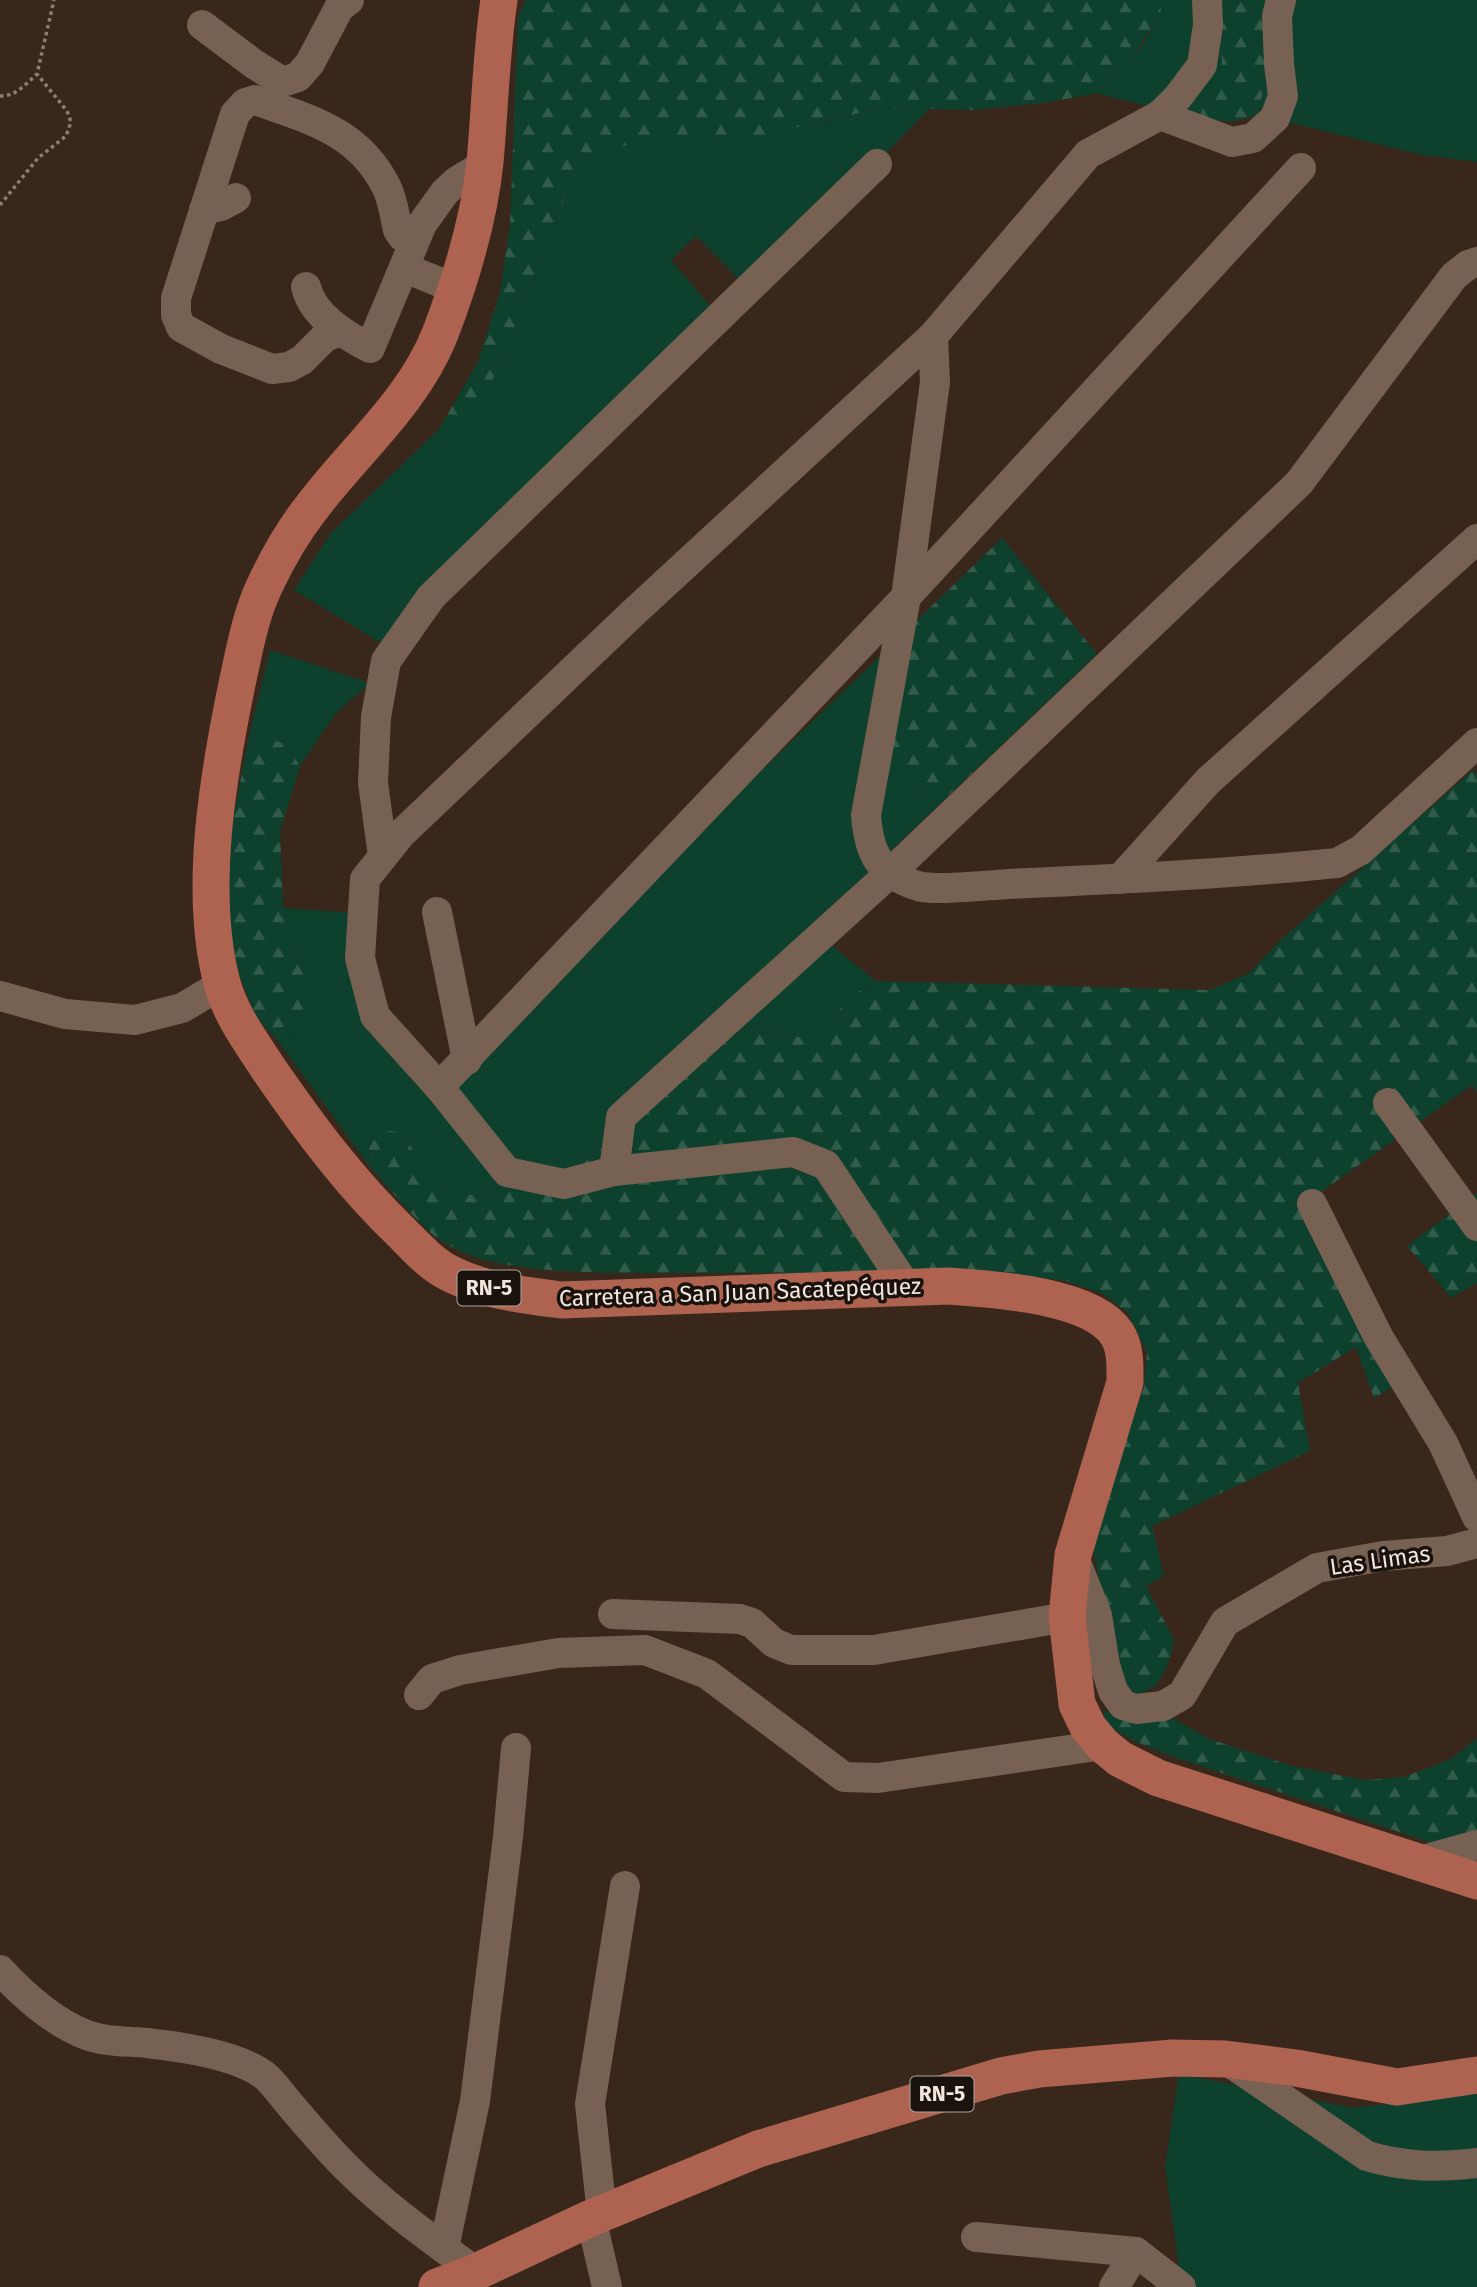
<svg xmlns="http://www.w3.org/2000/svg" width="1477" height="2287" font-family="'Fira Sans',sans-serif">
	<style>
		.grass { fill: #0d402d }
		.forest { fill: url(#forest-firs) }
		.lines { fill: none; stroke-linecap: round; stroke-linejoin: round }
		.path { stroke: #8d7d73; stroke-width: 3.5; stroke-dasharray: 3.5 3.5; stroke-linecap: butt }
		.minor { stroke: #766153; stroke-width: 30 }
		.major { stroke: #ad634f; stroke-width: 37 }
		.labels { text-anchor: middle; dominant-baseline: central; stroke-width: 7; stroke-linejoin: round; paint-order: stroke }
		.shield { fill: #1a120d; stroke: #b1a69f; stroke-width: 2 }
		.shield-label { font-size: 21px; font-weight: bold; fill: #f2e5dd }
		.street-label { font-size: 23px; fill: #f2e5dd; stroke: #1a120d }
	</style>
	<defs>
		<pattern id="forest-firs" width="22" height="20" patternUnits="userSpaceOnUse" patternTransform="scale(1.75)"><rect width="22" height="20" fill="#0d402d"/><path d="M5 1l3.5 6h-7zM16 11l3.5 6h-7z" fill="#315b4b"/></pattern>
	</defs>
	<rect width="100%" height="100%" fill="#39271b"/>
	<g class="grass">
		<path d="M1162 0H1216L1222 63 1199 118 1098 94C1124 68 1156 37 1162 0Z"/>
		<path d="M1277 0H1477V162L1422 155 1259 115Z"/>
		<path d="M881 108 929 109 751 292 696 236 671 260 723 321 384 645 294 590 331 533 439 429 455 431 500 367 561 207 582 159 608 147 818 123Z"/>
		<path d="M910 627 908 789 944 800 810 928 876 981 845 1000 834 1021 808 1038 740 1029 584 1163 540 1181 490 1196 451 1194 422 1164 403 1133 369 1143 368 1164 278 1041 295 1037 306 982 283 908 355 913 398 1057 426 1095Z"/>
		<path d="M270 650 370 683 336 713 300 766C284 742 278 735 248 741Z"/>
		<path d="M1179 2074 1353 2108 1406 2102 1477 2087V2287H1197L1180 2275 1165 2166Z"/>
	</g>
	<g class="forest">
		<path d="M526 0H1162L1160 15 1128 64 1098 93 1044 103 972 110 881 108 747 139 662 142 608 147 582 159 561 207 500 367 473 413 455 431 439 429 478 362 500 292 510 224 518 17Z"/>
		<path d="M1216 0H1277L1259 115 1230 122 1199 118 1222 63Z"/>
		<path d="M1002 538 1097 654 944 800 908 789 894 769 892 731 910 627Z"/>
		<path d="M267 737 286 745 300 766 280 831 283 908 306 982 307 1011 295 1037 278 1041 256 1017 238 972 227 910 229 841 248 741Z"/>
		<path d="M1473 770 1477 774V1093L1472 1085 1311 1199 1394 1386 1374 1398 1356 1347 1298 1383 1310 1451 1152 1526 1164 1576 1146 1586 1174 1640 1168 1665 1156 1686 1135 1696 1121 1690 1093 1549 1122 1445 1144 1387 1147 1352 1128 1313 1103 1294 1066 1281 1004 1273H606C550 1270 474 1271 430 1232 408 1212 388 1187 368 1164L369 1143 379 1129 403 1133 422 1164 451 1194 490 1196 540 1181 584 1163 740 1029 808 1038 834 1021 845 1000 876 981 1210 990 1249 973 1282 939Z"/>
		<path d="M1477 1193V1283L1451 1298 1407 1246Z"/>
		<path d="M1103 1710 1140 1719 1161 1711 1207 1738 1292 1766 1365 1780 1404 1777 1451 1759 1477 1738V1858L1174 1757 1134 1741 1108 1726Z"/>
	</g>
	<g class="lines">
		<g class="path">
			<path d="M0 96C15 97 26 84 37 74"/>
			<path d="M0 205 38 158 66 136 71 122 67 111 37 74 54 0"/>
		</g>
		<g class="minor">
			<path d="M202 25 254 64 278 79 286 81 298 77 310 63 339 8 349 0"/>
			<path d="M1160 115 1232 142 1253 138 1275 118 1283 96 1279 64 1277 16 1281 0"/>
			<path d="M204 210 221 206 236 198"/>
			<path d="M405 268 456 289"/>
			<path d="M306 287C313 316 345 335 370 348L422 224 445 192 457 181 485 164"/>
			<path d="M340 331 325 337 302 360 289 367 272 369 221 349 181 327 176 315V298L235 114 245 103 255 100C311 120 359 131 387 188 393 201 395 217 398 230L402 236 413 243"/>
			<path d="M933 336 935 382 906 597 866 815C869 854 879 874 918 886 932 891 990 885 1008 884 1118 879 1228 874 1337 863L1361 850 1477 743"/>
			<path d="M383 856 373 783 376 717 386 661 431 597 877 164"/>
			<path d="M1120 879 1208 781 1477 539"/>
			<path d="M437 912 467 1060"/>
			<path d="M0 996 65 1014 135 1020 182 1008 222 984"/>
			<path d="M439 1087 906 597 1301 168"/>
			<path d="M1388 1103 1477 1226"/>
			<path d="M614 1171 621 1117 889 874 1299 483 1454 276 1468 265 1477 262"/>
			<path d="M1312 1204 1379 1338 1443 1443 1477 1517"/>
			<path d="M906 1286 826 1165 793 1152 614 1171 564 1184 507 1172 439 1087 375 1016 360 958 365 879 401 834 633 613 933 336 1088 154 1160 115 1178 97 1202 65 1208 25 1207 0"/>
			<path d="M1073 1555 1097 1615 1105 1665 1113 1691 1123 1705 1136 1709 1163 1706 1182 1695 1225 1622 1317 1568 1383 1556 1447 1551 1477 1543"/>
			<path d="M613 1614 740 1619 752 1623 774 1643 791 1650H874L1067 1617"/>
			<path d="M419 1695 432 1679 460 1670 558 1653 645 1650 707 1674 844 1777 878 1778 1103 1745"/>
			<path d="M1416 1862 1477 1845"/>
			<path d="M0 1970C23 1995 52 2021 84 2034 103 2042 126 2041 147 2043 181 2047 235 2054 264 2075 274 2083 283 2097 292 2107 309 2127 326 2147 345 2166 384 2206 431 2239 476 2272"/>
			<path d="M1225 2059 1367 2156C1404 2167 1438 2168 1477 2163"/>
			<path d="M602 2214 590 2104 625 1886"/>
			<path d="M591 2218 607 2287"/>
			<path d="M976 2237 1136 2252 1114 2287"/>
			<path d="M444 2248 475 2101 508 1837 516 1748"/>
			<path d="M1136 2252 1181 2287"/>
		</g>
		<g class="major">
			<path d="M499 0C491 54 490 108 485 162 479 221 461 279 440 334 413 402 355 450 312 507 293 531 277 559 264 587 250 617 244 652 237 684 218 776 198 891 222 983 231 1016 252 1043 270 1071 310 1129 351 1184 402 1233 416 1247 431 1264 449 1273 484 1291 523 1295 561 1300L949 1286C993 1289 1092 1295 1117 1334 1126 1348 1125 1366 1125 1382L1073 1555 1067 1617 1077 1704 1088 1727 1103 1745 1120 1759 1158 1778 1477 1881"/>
			<path d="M437 2287 476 2272 591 2218 758 2149 1001 2076 1039 2069 1173 2058 1225 2059 1296 2068 1397 2087 1477 2075"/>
		</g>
	</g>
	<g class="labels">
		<g class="shield">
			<rect x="457.5" y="1270.5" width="63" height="35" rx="5"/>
			<rect x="910.5" y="2076.5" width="63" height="35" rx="5"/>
		</g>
		<g class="shield-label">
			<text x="489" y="1288">RN-5</text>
			<text x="942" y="2094">RN-5</text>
		</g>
		<g class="street-label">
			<text transform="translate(740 1292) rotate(-2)">Carretera a San Juan Sacatepéquez</text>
			<text transform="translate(1380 1560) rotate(-8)">Las Limas</text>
		</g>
	</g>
</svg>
